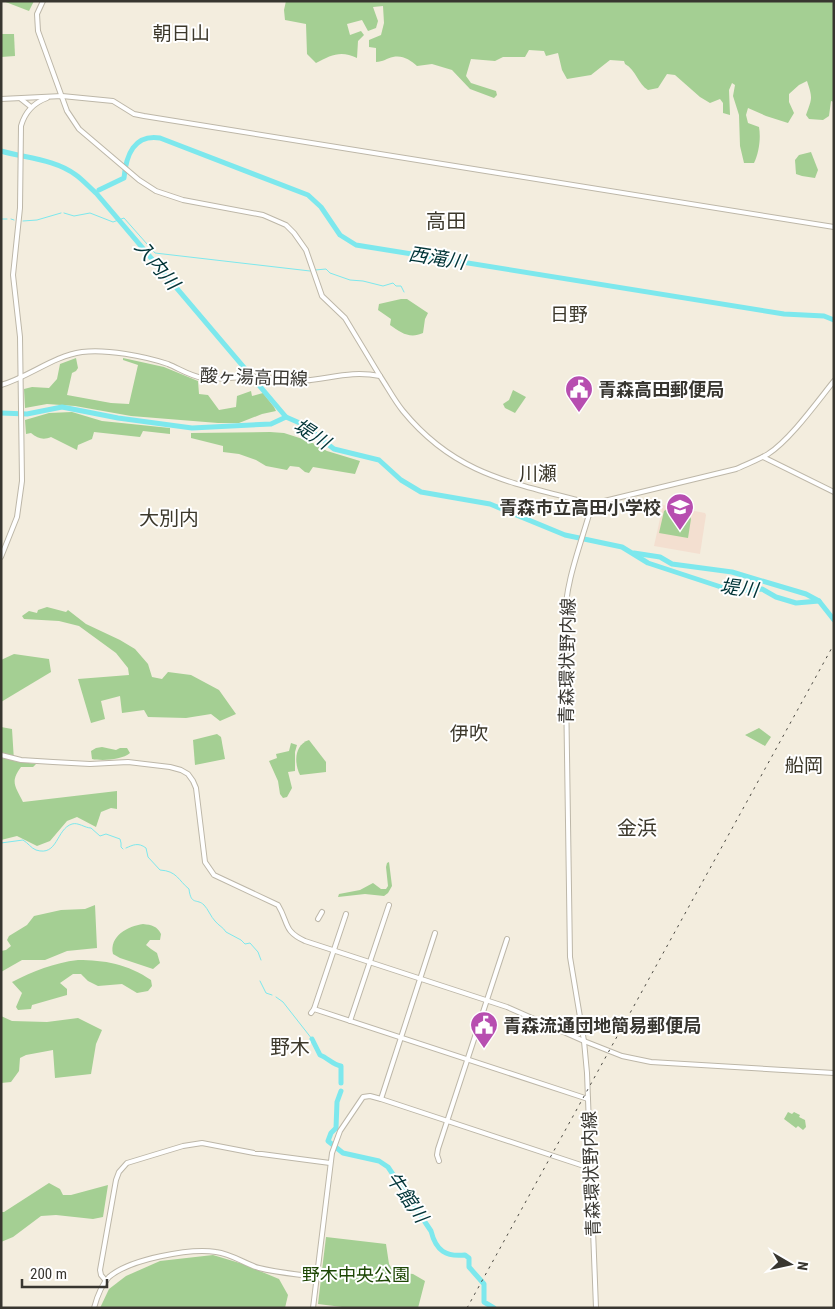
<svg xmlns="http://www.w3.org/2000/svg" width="835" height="1309" font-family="'Roboto Condensed','Noto Sans JP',sans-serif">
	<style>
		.education { fill: #f3dfd0 }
		.green { fill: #a4cf93 }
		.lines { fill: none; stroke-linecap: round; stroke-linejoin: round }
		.stream { stroke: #7de8ed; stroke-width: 1 }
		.river { stroke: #7de8ed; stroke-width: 5 }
		.secondary-casing { stroke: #bdb7a8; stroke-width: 6 }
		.primary-casing { stroke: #bdb7a8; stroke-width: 6 }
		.secondary { stroke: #fff; stroke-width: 4 }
		.primary { stroke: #fff; stroke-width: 4 }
		.rail { stroke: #4c4a43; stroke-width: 1; stroke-dasharray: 2.5 5; stroke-linecap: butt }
		.labels { text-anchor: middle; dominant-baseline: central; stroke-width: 4; stroke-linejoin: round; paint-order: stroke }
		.street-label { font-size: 18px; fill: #383630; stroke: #fff }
		.poi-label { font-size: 18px; font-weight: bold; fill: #383630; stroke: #fff; text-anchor: start }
		.park-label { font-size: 18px; fill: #1d4704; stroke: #fff }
		.neighbourhood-label { font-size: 19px; fill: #3c382b; stroke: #fff }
		.water-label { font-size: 19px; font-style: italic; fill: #003437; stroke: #fff }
		.quarter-label { font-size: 20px; fill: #3c382b; stroke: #fff }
	</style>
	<rect width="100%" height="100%" fill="#f3edde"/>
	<path class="education" d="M663 505 705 513 706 515 700 554 654 546Z"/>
	<g class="green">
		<path d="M3 1H34L29 11Z"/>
		<path d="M286 1H834V102L831 101 829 116 823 120 809 119 806 115C812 98 813 99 807 81L799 85 789 94V102L794 113 788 123 766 116 748 108 746 115 748 123 759 127C761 138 759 153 754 163H744L740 146 739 115 733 96 735 85 732 83 729 90 730 115 723 113V103L720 99 710 103 700 97 675 75 667 74 658 88 648 90C638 84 636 70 625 64L624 61 610 60 591 75 567 79 562 70 558 53 546 56 544 51 529 50 525 57H503L495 61 471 59 466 76 471 83 496 91 497 95 494 98 470 89 452 70 432 64 417 66C410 60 403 55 393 57 387 58 383 62 376 62V48L369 47V40L381 35 384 23 383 6 373 7 378 21 376 28 368 31 362 20 347 24 350 35 361 31 364 35 358 41 357 58C341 50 331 55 316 63L307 54 306 24 285 20 284 10Z"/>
		<path d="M1 34H14L15 56 1 57Z"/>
		<path d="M811 152 818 170 815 178 802 176 796 174 795 160 799 155Z"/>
		<path d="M401 299H407L428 313 425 319 423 333C410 339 401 333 390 325L391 319 378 310 379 304Z"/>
		<path d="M76 358 78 368 76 371 72 373 67 395 111 403 129 404 138 365 123 360V358L164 367 198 381 199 394 208 395 219 410 236 407 237 396 251 391 252 396 263 393 274 407 276 411 262 414 239 423H218L131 416 75 406 47 404 25 408 24 389 32 387 49 388 57 379 60 364Z"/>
		<path d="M513 390 526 397 515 413 505 408 503 404 509 400Z"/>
		<path d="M72 412 102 421 170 428V434L143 431 140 437 94 432 92 439 78 445 77 450 51 437C44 440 38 439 31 433L26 434 25 420 49 413Z"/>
		<path d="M270 432 284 433 309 441 327 451 360 461 355 474 313 467 309 473 305 472 299 467 290 466 287 470 266 466 256 460 239 454 223 452V446L191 438V433Z"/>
		<path d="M669 508 688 511 691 519 688 538 659 533 664 511Z"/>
		<path d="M47 607 66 612 68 610 86 624 120 640 135 649 148 664 152 677 162 679 168 672 191 675 219 690 236 714 220 721 211 714 186 718 148 717 144 710 122 713 120 696 101 701 105 719 91 723 78 679 129 675 128 668 116 653 79 626 59 621 24 619 22 616 29 611 37 613 38 610Z"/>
		<path d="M14 654 49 659 51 672 1 702V660Z"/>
		<path d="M1 727 12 729 14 761 36 764 33 767H21C10 782 15 786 23 802L117 791V809L111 808 101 812 96 827 77 817 67 821 50 841 37 846 17 836 1 840Z"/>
		<path d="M759 728 771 737 765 746 745 735Z"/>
		<path d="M217 734 221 737 225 759 195 765 193 740Z"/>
		<path d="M309 740 326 762V772L300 775C294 763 294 745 309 740Z"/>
		<path d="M291 743 297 745 295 752V771L288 772 292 788 287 797 283 798 280 794 278 781 269 761 277 758 276 754 289 751Z"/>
		<path d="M102 747 116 750 120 748H127L130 753C122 760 102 761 92 759L91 751 96 748Z"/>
		<path d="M389 862 392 886 388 893 384 896 365 894 338 897 339 894 360 890 373 883 381 889H386L388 886 386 867 387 863Z"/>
		<path d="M95 905 97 948 67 951 45 960H22L1 972V951L6 950 11 946 7 940 9 936 27 925 34 916 61 910 85 909Z"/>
		<path d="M143 924C152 925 157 926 161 934L160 940H150L146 945 151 949 157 953 160 963 153 969 120 958 113 954C109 936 128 926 143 924Z"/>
		<path d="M78 960C104 960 128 964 151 980L152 986 148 991 137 993 122 984 98 986 88 981 81 974H73L60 983 67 989V995L32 1005 31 1009 18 1010 16 1007 22 993 12 982C34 971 53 963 78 960Z"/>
		<path d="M1 1016 12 1021 47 1022 78 1018 102 1030 96 1044 91 1074 55 1078 53 1050 26 1055 20 1058 19 1071 11 1082 1 1083Z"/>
		<path d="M788 1112 792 1114 794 1112 800 1115 799 1117 805 1120 806 1127 803 1130 798 1126 796 1128 784 1119Z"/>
		<path d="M49 1183 60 1189 63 1195H71L108 1185 103 1217 93 1219 56 1215 41 1216 13 1237 1 1242V1212H4Z"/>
		<path d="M326 1237 386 1244 389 1264 394 1272 413 1274 425 1281 418 1308H350L318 1304Z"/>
		<path d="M213 1255 243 1264 279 1279 288 1295 285 1308H100L109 1289 126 1276 160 1261Z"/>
	</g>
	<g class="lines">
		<g class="stream">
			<path d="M64 213 74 216 90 213 113 222 124 218 155 253 310 271"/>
			<path d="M1 219H7"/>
			<path d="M11 219 14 220"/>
			<path d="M23 221 37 220 61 213"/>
			<path d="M315 270 326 269 330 273 350 280 363 281 383 286 393 283 396 286H401L404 292"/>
			<path d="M1 843 23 840C28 843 31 848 36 850 58 857 56 829 72 824 78 822 85 828 91 828L100 836 106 834 120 839 121 843V847L123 849"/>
			<path d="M126 848C133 845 138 842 146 848L148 857 160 870C177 871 178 880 189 889 191 906 197 898 204 905 208 909 211 917 215 921 219 926 223 927 226 932L241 940 245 944 250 943 258 952 261 960"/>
			<path d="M260 981 266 993 272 995"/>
			<path d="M276 997 283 1002 312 1039"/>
		</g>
		<g class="river">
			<path d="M1 151C25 158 55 159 76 175 83 180 89 187 96 193L286 417"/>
			<path d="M99 190 124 178C126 155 134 134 160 138L308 195 321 207 340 235 356 245 784 314 824 316 834 320"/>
			<path d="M1 413 27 414 62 407 118 418 192 428 271 424 286 417 302 424 334 449 379 460 401 480 421 492 490 504 565 535 622 547 648 563 727 589 737 591 762 589 776 597 796 603 819 601"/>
			<path d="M634 553 660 557 672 564 732 572 806 594 819 601 834 620"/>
			<path d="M312 1039 320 1055C328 1058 333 1065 341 1066V1083"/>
			<path d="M341 1091 337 1102 336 1128 331 1133 328 1141 343 1153 379 1161 388 1167 431 1231C436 1251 446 1257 465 1255L469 1258V1267L484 1284V1302L494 1308"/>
		</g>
		<g class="secondary-casing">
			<g id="secondary">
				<path d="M43 1 37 14 38 31 67 111 79 129 139 180 156 191 183 200 263 215 286 225 294 233 306 250 322 296 345 318 380 376"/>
				<path d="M1 99 62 96 113 101 134 114 144 116 834 227"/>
				<path d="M21 99 31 107"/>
				<path d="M1 385C29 377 53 356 82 352 107 349 144 356 168 364 180 369 190 376 203 378 221 381 241 375 260 377 274 378 287 383 301 381 330 379 350 370 380 376 388 388 394 400 403 411 457 477 516 483 592 504"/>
				<path d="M763 457 834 492"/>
				<path d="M1 557 17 517 22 481 20 337 13 275 20 208 21 126C25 112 33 103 47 98"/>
				<path d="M1 755 21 760 53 762 90 764 128 762 170 767 181 770 188 774 193 781 196 788 205 862 214 875 278 905C289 923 283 931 305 941L507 1007 584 1041"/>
				<path d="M318 919 322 912"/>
				<path d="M314 1009 346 914"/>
				<path d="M311 1013 314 1009 588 1099"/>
				<path d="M350 1021 389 905"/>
				<path d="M381 1099 435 933"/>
				<path d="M439 1161 437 1155 438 1149 507 939"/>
				<path d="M106 1281 101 1275 100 1270 116 1180 119 1172 127 1163 183 1146 202 1143 254 1153 330 1163"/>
				<path d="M94 1308C97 1297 101 1285 109 1277 130 1259 190 1248 216 1252 232 1254 245 1264 259 1268 278 1273 298 1274 317 1277"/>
				<path d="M313 1308 332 1153 340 1131 363 1097 370 1096 381 1099 590 1168"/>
			</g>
		</g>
		<g class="primary-casing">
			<g id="primary">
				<path d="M584 1041 622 1056 651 1062 834 1073"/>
				<path d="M596 1308 587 1073 584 1041 570 957 565 620C565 581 582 542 592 504L736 469C747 464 758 460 768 454 790 440 817 402 834 381"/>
			</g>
		</g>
		<use href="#secondary" class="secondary"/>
		<use href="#primary" class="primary"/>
		<path class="rail" d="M467 1308 834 644"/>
	</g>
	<defs>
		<g id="civic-pin" transform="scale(1.4375)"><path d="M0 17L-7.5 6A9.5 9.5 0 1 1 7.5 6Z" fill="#b74eb0" stroke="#fff"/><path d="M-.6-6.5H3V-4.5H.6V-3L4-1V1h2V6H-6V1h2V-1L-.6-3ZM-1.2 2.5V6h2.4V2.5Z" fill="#fff"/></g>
		<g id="school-pin" transform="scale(1.4375)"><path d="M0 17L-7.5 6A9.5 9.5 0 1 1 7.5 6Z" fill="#b74eb0" stroke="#fff"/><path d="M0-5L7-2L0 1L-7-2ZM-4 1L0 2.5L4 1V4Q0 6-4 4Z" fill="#fff"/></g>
	</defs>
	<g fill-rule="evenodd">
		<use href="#civic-pin" x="579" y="389"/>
		<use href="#school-pin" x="680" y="507"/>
		<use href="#civic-pin" x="484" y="1025"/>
	</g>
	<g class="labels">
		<g class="street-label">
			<text transform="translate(254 377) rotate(2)">酸ヶ湯高田線</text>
			<text transform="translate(567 661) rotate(-89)">青森環状野内線</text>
			<text transform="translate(591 1174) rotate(-92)">青森環状野内線</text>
		</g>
		<g class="poi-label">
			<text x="598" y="389">青森高田郵便局</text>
			<text x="661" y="507" text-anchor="end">青森市立高田小学校</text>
			<text x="503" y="1025">青森流通団地簡易郵便局</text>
		</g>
		<g class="park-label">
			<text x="356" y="1274">野木中央公園</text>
		</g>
		<g class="neighbourhood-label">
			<text x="181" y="33">朝日山</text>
			<text x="569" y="314">日野</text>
			<text x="538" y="473">川瀬</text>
			<text x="469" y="733">伊吹</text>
			<text x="804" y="765">船岡</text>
		</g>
		<g class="water-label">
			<text transform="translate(437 258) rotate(9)">西滝川</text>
			<text transform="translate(157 265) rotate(50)">入内川</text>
			<text transform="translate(312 434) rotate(33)">堤川</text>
			<text transform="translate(739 588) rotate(7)">堤川</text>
			<text transform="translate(407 1197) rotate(55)">牛館川</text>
		</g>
		<g class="quarter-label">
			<text x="446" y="221">高田</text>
			<text x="169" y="518">大別内</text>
			<text x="637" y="828">金浜</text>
			<text x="290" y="1047">野木</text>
		</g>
	</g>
	<rect width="835" height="1309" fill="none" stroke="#383630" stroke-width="5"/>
	<g transform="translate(790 1264) rotate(99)" stroke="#ffffff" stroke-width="4" paint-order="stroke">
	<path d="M0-4L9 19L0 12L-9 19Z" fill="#383630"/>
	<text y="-8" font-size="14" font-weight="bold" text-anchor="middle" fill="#383630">N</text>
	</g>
	<path d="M22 1279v8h85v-8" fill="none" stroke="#383630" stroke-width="2.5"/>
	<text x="30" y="1279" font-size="15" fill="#383630" stroke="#ffffff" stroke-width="4" paint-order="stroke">200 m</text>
</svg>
